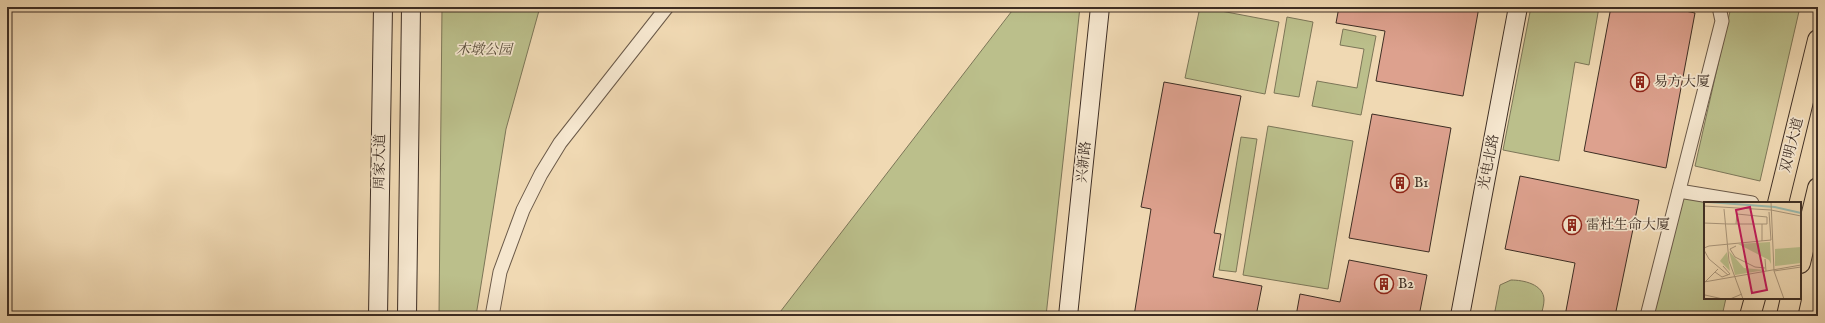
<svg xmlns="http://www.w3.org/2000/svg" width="1825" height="323" font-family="'IM FELL English','Noto Serif SC',serif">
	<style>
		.green { fill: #bbbf8b; stroke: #7c7658 }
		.building { fill: #dda18e; stroke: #3e2e24 }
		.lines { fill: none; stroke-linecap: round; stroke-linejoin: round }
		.street-casing { stroke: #6a5948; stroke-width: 15 }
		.secondary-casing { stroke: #3e2e24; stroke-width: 20 }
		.primary-casing { stroke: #3e2e24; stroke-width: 22 }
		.street { stroke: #f5e6ce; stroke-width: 13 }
		.secondary { stroke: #f5e6ce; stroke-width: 18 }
		.primary { stroke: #f0d9b3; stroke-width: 20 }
		.labels { text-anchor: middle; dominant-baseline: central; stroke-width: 3.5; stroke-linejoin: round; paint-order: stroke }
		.park-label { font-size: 14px; font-style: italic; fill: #574b39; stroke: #f5e6ce }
		.poi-label { font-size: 14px; fill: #3e2e24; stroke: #f5e6ce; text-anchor: start }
		.street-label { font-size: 14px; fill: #3e2e24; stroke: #f5e6ce }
		.inset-river { fill: none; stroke: #9abaaf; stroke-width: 2 }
		.inset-road { fill: none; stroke: #a9957a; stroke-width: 1 }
		.view { fill: #c2185b; fill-opacity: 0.15; stroke: #c2185b; stroke-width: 2 }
		.inset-edge { fill: none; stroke: #3e2e24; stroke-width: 2 }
	</style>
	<rect width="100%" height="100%" fill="#f0d9b3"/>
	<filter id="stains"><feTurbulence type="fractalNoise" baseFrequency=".005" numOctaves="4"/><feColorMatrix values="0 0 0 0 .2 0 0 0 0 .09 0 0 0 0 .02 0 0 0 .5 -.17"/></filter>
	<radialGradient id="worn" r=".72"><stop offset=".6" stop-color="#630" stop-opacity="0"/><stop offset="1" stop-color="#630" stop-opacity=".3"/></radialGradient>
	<g class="green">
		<path d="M442 7H540L506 129 476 316H439Z"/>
		<path d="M1015 7H1080L1046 316H777Z"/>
		<path d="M1200 7 1279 22 1265 94 1185 78Z"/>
		<path d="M1531 7H1599L1589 65 1575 62 1559 161 1503 150Z"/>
		<path d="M1731 7H1800L1760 181 1695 166Z"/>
		<path d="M1287 17 1313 22 1299 97 1274 93Z"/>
		<path d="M1343 29 1376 36 1361 115 1312 106 1317 81 1357 88 1364 49 1340 45Z"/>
		<path d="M1268 126 1353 141 1328 289 1243 275Z"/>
		<path d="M1241 137 1257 139 1236 272 1219 270Z"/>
		<path d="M1683 196 1712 203H1705V298H1726L1722 316H1653Z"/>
		<path d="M1511 280C1523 280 1544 284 1544 300 1544 305 1542 311 1541 316H1494L1500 285Z"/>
	</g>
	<g class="building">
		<path d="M1339 7H1479L1463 96 1376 81 1385 31 1336 23Z"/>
		<path d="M1611 7H1666L1695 13 1666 168 1584 151Z"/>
		<path d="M1164 82 1241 96 1214 233 1221 234 1213 277 1262 286 1256 316H1134L1151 209 1141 207Z"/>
		<path d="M1372 114 1451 128 1429 252 1349 238Z"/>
		<path d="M1520 176 1639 200 1615 316H1565L1575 263 1505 249Z"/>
		<path d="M1349 260 1427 275 1419 316H1296L1300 294 1340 302Z"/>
	</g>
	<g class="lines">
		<g class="street-casing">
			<g id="street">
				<path d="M1679 191 1752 203"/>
				<path d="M492 316 500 272 523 210 541 174 560 143 667 7"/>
				<path d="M1647 316 1722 21 1719 7"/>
			</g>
		</g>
		<g class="secondary-casing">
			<g id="secondary">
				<path d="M378 316 383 7"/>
				<path d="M407 316 411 7"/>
				<path d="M1068 316 1100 7"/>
				<path d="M1460 316 1518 7"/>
			</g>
		</g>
		<g class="primary-casing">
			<g id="primary">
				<path d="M1778 203 1818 40"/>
				<path d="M1800 263 1818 188"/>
				<path d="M1750 316 1755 298"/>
				<path d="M1787 316 1791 298"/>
			</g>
		</g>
		<use href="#street" class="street"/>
		<use href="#secondary" class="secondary"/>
		<use href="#primary" class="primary"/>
	</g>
	<defs>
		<g id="building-ring" transform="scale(1)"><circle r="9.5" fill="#f5e6ce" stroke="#8f2418" stroke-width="1.5"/><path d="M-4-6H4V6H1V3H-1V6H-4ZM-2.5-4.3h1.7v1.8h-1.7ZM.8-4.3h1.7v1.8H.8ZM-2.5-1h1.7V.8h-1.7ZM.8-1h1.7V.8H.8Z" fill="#8f2418"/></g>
	</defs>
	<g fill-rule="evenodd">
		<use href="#building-ring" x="1640" y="82"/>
		<use href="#building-ring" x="1400" y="183"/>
		<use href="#building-ring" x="1572" y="225"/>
		<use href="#building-ring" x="1384" y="284"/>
	</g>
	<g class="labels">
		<g class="park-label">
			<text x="484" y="50">木墩公园</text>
		</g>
		<g class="poi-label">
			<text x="1654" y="82">易方大厦</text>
			<text x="1414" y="183">B1</text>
			<text x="1586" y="225">雷杜生命大厦</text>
			<text x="1398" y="284">B2</text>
		</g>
		<g class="street-label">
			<text transform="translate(1792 145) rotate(-76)">双明大道</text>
			<text transform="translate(380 162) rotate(-89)">周家大道</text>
			<text transform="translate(1084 162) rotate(-84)">兴新路</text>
			<text transform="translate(1489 162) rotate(-79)">光电北路</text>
		</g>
	</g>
	<g transform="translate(1704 202)">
		<rect width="97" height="97" fill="#f0d9b3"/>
		<path d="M66 40 67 62 65 58 34 42ZM97 45V61L71 64V47ZM25 49 40 66 61 68 31 73ZM23 50 26 69 16 59Z" fill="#bbbf8b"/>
		<path class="inset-river" d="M4 0 71 5 97 11"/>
		<path class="inset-road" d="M67 0 70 69 80 97M0 4 67 8 97 14M20 7 25 59 39 97M0 21 24 22H63V15L33 12 32 22M58 22V39M32 44 26 47 31 55 51 65 61 66M0 46 5 44 67 38 65 10M0 48 5 57 24 73M61 57 62 69M70 69 97 65M11 70 18 75 26 72 19 64M0 80 97 63M1 80 14 67M0 95 1 93 19 97M26 97 38 92"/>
		<path class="view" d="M46 5 63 88 48 91 32 8Z"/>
		<rect width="97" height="97" class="inset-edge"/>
	</g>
	<rect width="1825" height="323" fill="none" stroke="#f0d9b3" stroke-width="24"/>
	<rect x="8" y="8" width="1809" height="307" fill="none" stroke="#3e2e24" stroke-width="2"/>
	<rect x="12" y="12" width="1801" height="299" fill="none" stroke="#3e2e24"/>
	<rect width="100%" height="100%" filter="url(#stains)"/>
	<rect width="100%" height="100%" fill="url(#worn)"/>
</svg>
